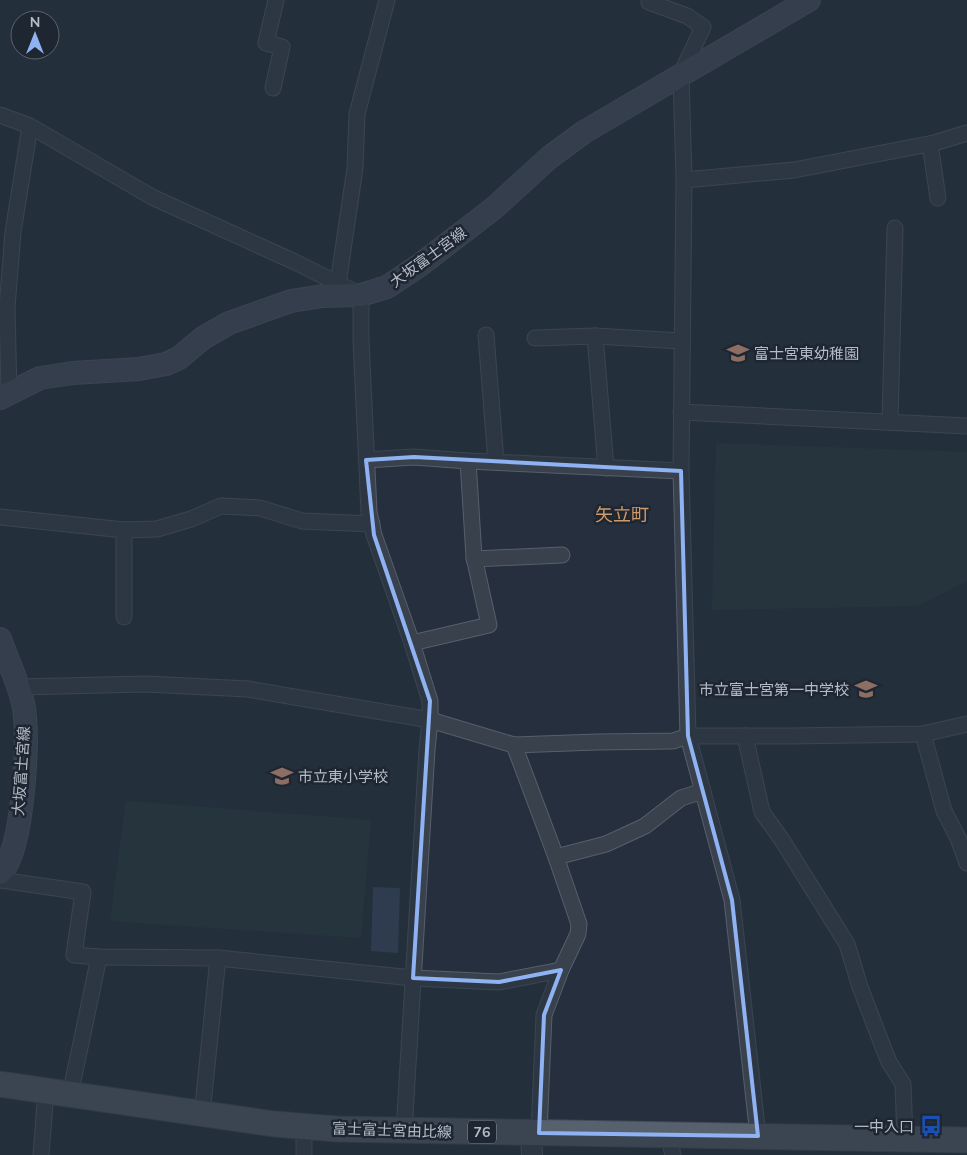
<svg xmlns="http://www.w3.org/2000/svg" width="967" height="1155" font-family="Mulish,'Noto Sans JP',sans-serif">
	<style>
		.green { fill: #283c3f }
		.water { fill: #3c4b65 }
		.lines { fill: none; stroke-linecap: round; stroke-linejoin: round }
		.minor-casing { stroke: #575f6b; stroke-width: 17 }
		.tertiary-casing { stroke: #575f6b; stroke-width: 22 }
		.secondary-casing { stroke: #575f6b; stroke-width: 24 }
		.primary-casing { stroke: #424a56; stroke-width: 27 }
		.minor { stroke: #39414d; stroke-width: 15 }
		.tertiary { stroke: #39414d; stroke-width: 20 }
		.secondary { stroke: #475060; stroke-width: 22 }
		.primary { stroke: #57606d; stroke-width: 25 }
		.marked { fill: none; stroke: #8fb2f3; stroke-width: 4; stroke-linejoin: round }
		.labels { text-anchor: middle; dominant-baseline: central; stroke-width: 5; stroke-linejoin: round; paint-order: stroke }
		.shield { fill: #1e2632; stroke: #888f9b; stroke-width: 1 }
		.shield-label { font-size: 14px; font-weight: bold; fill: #b5bcc8 }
		.street-label { font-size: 15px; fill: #b5bcc8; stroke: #1e2632 }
		.poi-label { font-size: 15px; fill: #b5bcc8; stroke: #1e2632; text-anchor: start }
		.quarter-label { font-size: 18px; fill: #d09969; stroke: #1e2632 }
	</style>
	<rect width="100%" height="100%" fill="#252f3d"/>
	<g class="green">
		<path d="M716 443 967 452V581L918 606 712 610Z"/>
		<path d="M126 801 371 820 361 938 110 921Z"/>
	</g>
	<path class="water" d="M373 887 400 888 398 953 371 951Z"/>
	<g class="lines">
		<g class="minor-casing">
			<g id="minor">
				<path d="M649 0V2L687 16 703 27 681 74 684 180 681 471 688 736 732 900 758 1136"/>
				<path d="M273 88 282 47 266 43 276 0"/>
				<path d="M0 115 30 126 152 197 295 262 361 295V340L369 512 374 535 412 643 430 701V720L427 750 404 1131"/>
				<path d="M930 144 938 198"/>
				<path d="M684 180 794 170 934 143 967 133"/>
				<path d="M338 284 355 168 357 114 387 0"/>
				<path d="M486 335 496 462"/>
				<path d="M595 336 606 468"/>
				<path d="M535 338 595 336 682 341"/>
				<path d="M9 393 7 308 13 232 30 126"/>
				<path d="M681 412 967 426"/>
				<path d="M890 422 895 228"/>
				<path d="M366 460 414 457 468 461"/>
				<path d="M0 517 124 530V617"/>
				<path d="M124 530 157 529 191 519 221 506 260 508 302 521 372 524"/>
				<path d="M474 559 562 555"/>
				<path d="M412 643 489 625 474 557 468 461 681 471"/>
				<path d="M18 687 146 684 248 689 430 720 514 745 597 742 673 741 688 736H790L923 734 967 724"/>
				<path d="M923 734 944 811 958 838 967 863"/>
				<path d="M745 736 762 812 782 840 847 944 860 987 883 1047 889 1062 903 1084 905 1139"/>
				<path d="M514 745 556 857 579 924 578 934 561 970 544 1015 539 1133"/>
				<path d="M556 857 606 844 645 826 681 798 703 791"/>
				<path d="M0 880 83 892 74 955 99 957 218 958 413 978 499 982 561 970"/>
				<path d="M70 1095 99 957"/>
				<path d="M202 1115 218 958"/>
				<path d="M668 1135 673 1155"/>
				<path d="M41 1155 46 1091"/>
				<path d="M304 1155V1127"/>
			</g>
		</g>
		<g class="tertiary-casing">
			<path id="tertiary" d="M531 1133 532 1155"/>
		</g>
		<g class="secondary-casing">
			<g id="secondary">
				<path d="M0 398 40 378 73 373 139 369 166 364 179 358 203 338 229 323 291 301 323 296 361 295 387 287 420 265 494 208 550 157 584 132 809 0"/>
				<path d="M0 639C8 662 20 685 24 708 29 743 23 833 7 864 6 867 2 870 0 873"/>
			</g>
		</g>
		<g class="primary-casing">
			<path id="primary" d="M0 1084 274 1124 337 1129 967 1140"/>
		</g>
		<use href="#minor" class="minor"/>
		<use href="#tertiary" class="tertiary"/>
		<use href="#secondary" class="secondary"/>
		<use href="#primary" class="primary"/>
	</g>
	<path d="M0 0H967V1155H0ZM414 457 681 471 688 736 732 900 758 1136 539 1133 544 1015 561 970 499 982 413 978 430 701 374 535 366 460Z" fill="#252f3d" fill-opacity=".55" fill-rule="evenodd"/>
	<path class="marked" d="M414 457 681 471 688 736 732 900 758 1136 539 1133 544 1015 561 970 499 982 413 978 430 701 374 535 366 460Z"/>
	<defs>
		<g id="school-bare" transform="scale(1.725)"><path d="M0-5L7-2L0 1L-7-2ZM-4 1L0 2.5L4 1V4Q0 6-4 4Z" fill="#8d6e63" stroke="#1e2632" stroke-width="2.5" paint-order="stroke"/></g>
		<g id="bus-bare" transform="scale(1.725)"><path d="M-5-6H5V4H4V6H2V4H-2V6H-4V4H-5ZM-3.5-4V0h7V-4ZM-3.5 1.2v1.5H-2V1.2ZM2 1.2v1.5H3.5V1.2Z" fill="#1a4fb4" stroke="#1e2632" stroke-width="2.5" paint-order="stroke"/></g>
	</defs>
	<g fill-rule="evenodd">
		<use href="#school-bare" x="738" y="353"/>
		<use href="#school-bare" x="866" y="689"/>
		<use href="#school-bare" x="282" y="776"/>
		<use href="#bus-bare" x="931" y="1126"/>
	</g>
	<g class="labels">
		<rect class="shield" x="468" y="1120.5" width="28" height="23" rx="4"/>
		<g class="shield-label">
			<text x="482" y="1132">76</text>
		</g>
		<g class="street-label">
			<text transform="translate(428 257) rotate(-36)">大坂富士宮線</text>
			<text transform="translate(21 771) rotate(-86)">大坂富士宮線</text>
			<text transform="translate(392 1130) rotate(2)">富士富士宮由比線</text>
		</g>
		<g class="poi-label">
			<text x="754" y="353">富士宮東幼稚園</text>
			<text x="849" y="689" text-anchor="end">市立富士宮第一中学校</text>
			<text x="298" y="776">市立東小学校</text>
			<text x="914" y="1126" text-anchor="end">一中入口</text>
		</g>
		<g class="quarter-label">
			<text x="622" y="514">矢立町</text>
		</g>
	</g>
	<g transform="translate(35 35)"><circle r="24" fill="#1e2632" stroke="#5a626e"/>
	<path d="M0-4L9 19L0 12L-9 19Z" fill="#8fb2f3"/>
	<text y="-8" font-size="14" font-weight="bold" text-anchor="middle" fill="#b5bcc8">N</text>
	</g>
</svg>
